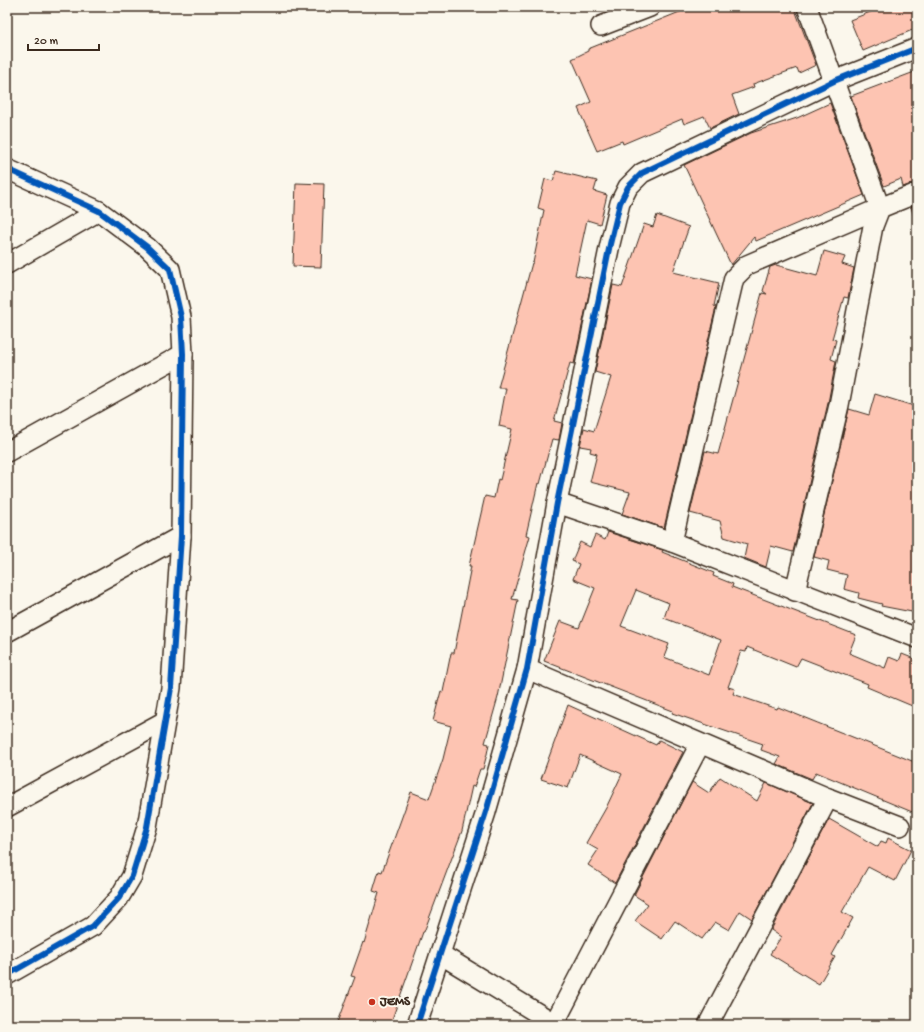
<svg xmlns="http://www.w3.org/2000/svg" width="924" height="1032" font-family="'Gochi Hand',sans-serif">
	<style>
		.building { fill: #fdc4b2; stroke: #3b2a1e; fill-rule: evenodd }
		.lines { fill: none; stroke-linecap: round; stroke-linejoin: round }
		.minor-casing { stroke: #3b2a1e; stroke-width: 22 }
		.minor { stroke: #fbf7ec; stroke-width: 19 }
		.cycleway-casing { stroke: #fbf7ec; stroke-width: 8 }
		.cycleway { stroke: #0057b8; stroke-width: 6 }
		.poi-dot { fill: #c8321e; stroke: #fbf7ec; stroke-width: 1.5 }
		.labels { text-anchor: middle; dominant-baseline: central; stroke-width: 4; stroke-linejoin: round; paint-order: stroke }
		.poi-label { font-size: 13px; font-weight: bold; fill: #3b2a1e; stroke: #fbf7ec; text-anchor: start }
	</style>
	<rect width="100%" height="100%" fill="#fbf7ec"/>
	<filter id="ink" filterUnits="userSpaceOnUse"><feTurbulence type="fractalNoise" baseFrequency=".025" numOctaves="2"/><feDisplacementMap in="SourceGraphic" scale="8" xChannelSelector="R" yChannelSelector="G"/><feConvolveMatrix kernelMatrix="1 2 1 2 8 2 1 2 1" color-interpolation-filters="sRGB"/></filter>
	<g filter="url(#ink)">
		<g class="building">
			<path d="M692 7H794L816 65 799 73 797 68 753 84 754 87 732 95 739 114 710 128 704 116 684 124 682 119 623 144 622 141 597 151 578 108 591 102 572 59 588 51V49Z"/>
			<path d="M883 7H917V28L863 51 850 20Z"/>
			<path d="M917 71V182L903 187 901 179 884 186 851 96Z"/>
			<path d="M830 103 864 195 756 241 754 237 731 265 684 165 751 133 797 118Z"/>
			<path d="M556 171 597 181 594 191 607 195 600 224 587 220 575 275 592 279 574 364 570 363 554 421 562 423 559 440 552 439 540 484 538 483 526 535 530 536 512 599 518 600 498 697 485 743 489 744 487 754 483 769H480L474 787 472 786 462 831 424 932H423L390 1025H337L355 977 351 976 363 942 364 943 379 893 373 891 379 871 382 872 411 792 429 799 443 759 451 726 433 721 441 691 443 692 451 653H454L471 566H469L485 496 494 498 498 479 500 480 512 429 499 426 506 388H498L532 263H533L544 210 538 208 545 179 553 181Z"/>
			<path d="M296 183 324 184 321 267 293 266Z"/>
			<path d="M917 205V217H914L911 207Z"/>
			<path d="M657 215 689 227 673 272 719 283 714 306 716 307 664 528 622 514 630 492 590 482 597 454 590 452 591 448 580 446 584 428 594 431 611 377 595 372 613 285 622 287 644 224 653 227Z"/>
			<path d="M824 251 845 257 842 264 854 268 848 298 844 297 832 339 836 340 831 359 836 361 828 403 793 552 771 546 766 567 744 558 747 544 724 537 720 521 690 513 705 451 718 454 762 293 767 294 763 291 770 267 776 265 817 276Z"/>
			<path d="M875 394 917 407V613L881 606 882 604 858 598 859 593 844 589 847 575 827 570 829 561 814 557 849 409 869 415Z"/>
			<path d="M608 532 663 550 662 552 714 573 713 576 733 584 732 587 856 635 849 653 885 668 889 657 899 661 902 654 917 660V708L867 687 868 684 801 658 796 667 747 647 746 652 741 651 728 687 735 689 733 694 777 709 778 707 917 763V814L816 772 812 779 776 764 780 757 761 750 763 744 672 713 673 711 544 661 560 621 579 628 595 588 573 579 579 564 572 561 580 542 590 547 595 535 605 540ZM636 590 669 603 664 618 721 640 709 675 664 657 669 644 621 626Z"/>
			<path d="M568 705 656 745 659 740 683 752 615 883 588 865 598 850 586 843 606 808 622 774 580 755 568 788 541 779Z"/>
			<path d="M720 777 757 801 766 783 813 803 752 919 740 911 729 930 715 922 702 939 675 921 662 939 635 921 648 904 634 895 692 782 709 793Z"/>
			<path d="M829 819 878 847 881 841 886 843 888 838 911 850 895 881 868 867 842 912 853 918 832 955 835 957 819 984 770 954 781 937 771 930Z"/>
		</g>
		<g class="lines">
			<g class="minor-casing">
				<g id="minor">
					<path d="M601 26 650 7"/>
					<path d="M7 169 99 211 147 247 170 269 181 317 183 354 181 536 171 688 147 827 132 876 119 898 93 926 7 975"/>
					<path d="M7 264 99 211"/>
					<path d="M7 452 183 354"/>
					<path d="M557 503 672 542 917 638"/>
					<path d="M672 542 734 278 747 265 880 208 807 7"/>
					<path d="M795 591 839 405 873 226 880 208 917 193"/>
					<path d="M7 632 181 536"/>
					<path d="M527 669 828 798 900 826"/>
					<path d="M7 807 165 721"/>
					<path d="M440 954 557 1025"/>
					<path d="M554 1024 700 744"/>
					<path d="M417 1025 486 812 527 669 557 503 610 244 620 203 628 187 642 173 834 81 917 48"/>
					<path d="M708 1025 828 798"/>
				</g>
			</g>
			<use href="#minor" class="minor"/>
			<g class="cycleway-casing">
				<g id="cycleway">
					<path d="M7 169 99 211 147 247 170 269 181 317 183 354 181 536 171 688 147 827 132 876 119 898 93 926 7 975"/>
					<path d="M417 1025 486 812 527 669 557 503 610 244 620 203 628 187 642 173 834 81 917 48"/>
				</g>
			</g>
			<use href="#cycleway" class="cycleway"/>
		</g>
	</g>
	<circle class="poi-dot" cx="372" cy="1002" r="4"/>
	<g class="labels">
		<g class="poi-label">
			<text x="380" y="1002">JEMS</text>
		</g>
	</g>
	<rect width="924" height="1032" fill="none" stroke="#fbf7ec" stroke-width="24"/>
	<rect x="12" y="12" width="900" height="1008" fill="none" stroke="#3b2a1e" stroke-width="1.5" filter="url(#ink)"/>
	<path d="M28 44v6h71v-6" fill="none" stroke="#3b2a1e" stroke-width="2"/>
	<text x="34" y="44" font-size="12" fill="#3b2a1e" stroke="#fbf7ec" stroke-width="3" paint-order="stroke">20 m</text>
</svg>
